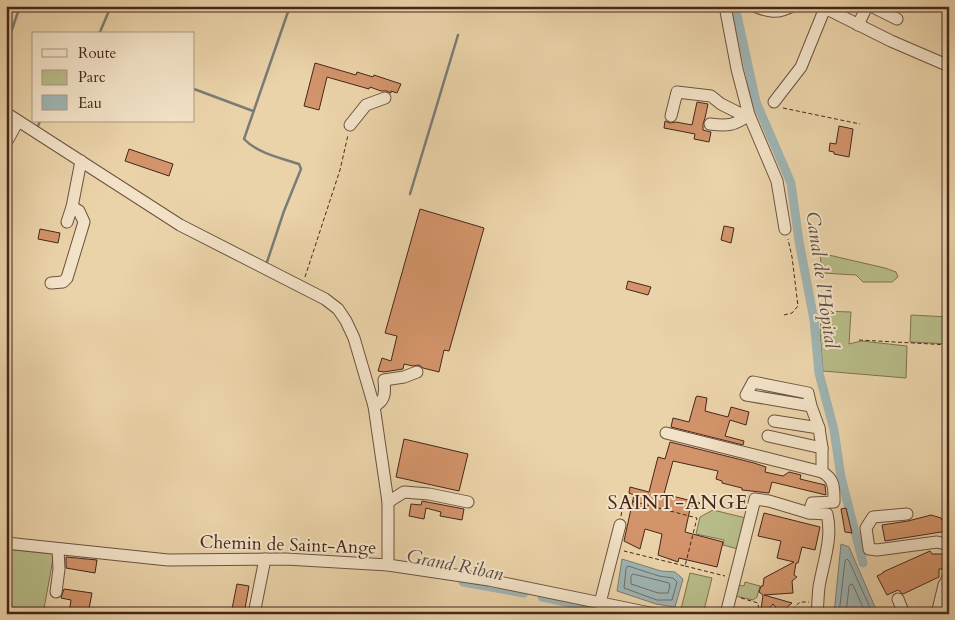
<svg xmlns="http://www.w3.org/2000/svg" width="955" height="620" font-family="Cardo,serif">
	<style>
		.green { fill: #b7bc88; stroke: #7e7252 }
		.water { fill: #9eb5b4; stroke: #7a7c77 }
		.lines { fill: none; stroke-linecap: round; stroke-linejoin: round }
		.shore { stroke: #726e68; stroke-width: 1 }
		.stream { stroke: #7a7c77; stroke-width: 2.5 }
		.canal { stroke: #9eb5b4; stroke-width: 9 }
		.building { fill: #d3946b; stroke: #45271c }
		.minor-casing { stroke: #6e523f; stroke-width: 13 }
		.path { stroke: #45271c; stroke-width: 1; stroke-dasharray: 4 2.5; stroke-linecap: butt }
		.minor { stroke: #f2e2c7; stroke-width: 11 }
		.labels { text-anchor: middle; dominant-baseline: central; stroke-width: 4; stroke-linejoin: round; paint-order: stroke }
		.street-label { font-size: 18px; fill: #45271c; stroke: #f2e2c7 }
		.water-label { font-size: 19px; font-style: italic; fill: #5b4a42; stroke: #f2e2c7 }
		.quarter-label { font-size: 20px; letter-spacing: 1px; fill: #45271c; stroke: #f2e2c7 }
	</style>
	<rect width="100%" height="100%" fill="#ebd3a9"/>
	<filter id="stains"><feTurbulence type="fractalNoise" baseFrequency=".004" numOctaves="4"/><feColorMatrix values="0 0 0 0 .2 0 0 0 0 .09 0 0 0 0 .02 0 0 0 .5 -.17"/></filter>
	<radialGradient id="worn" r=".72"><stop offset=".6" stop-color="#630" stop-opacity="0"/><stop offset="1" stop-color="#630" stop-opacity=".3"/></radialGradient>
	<g class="green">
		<path d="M820 253 885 268 896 272 898 277 892 282H863L856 275 822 273Z"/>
		<path d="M822 311 851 312 849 344 861 341 907 346 906 378 823 371 820 333Z"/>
		<path d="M911 315 949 317V344L910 342Z"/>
		<path d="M713 510 746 518 738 549 723 545 724 540 696 534 700 517Z"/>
		<path d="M6 549 54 554 43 614H6Z"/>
		<path d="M690 573 712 578 703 614 681 609Z"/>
		<path d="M745 582 760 586 757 597 753 600 735 596 738 585 744 586Z"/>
	</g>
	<g class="water">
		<path d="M841 544 849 547 878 614H834Z"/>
		<path d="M622 559 661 571 675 572 683 579 675 607 656 604 617 591Z"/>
	</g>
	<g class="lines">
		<g class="shore">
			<path d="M628 566 659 576 673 578 677 582 672 600H657L624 588 626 569Z"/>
			<path d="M633 574 669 583 670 586 668 593H658L631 584V577Z"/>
			<path d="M839 614 845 561 847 559 849 561 873 614"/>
			<path d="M846 614 849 586 851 584 853 585 866 614"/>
		</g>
		<g class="stream">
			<path d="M98 34 100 32 111 6"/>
			<path d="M6 47 20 6"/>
			<path d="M194 89 253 111"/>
			<path d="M38 126 40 121"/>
			<path d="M410 194 458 35"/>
			<path d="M266 265 284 211 301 169 299 164C281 158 257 153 244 139L290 6"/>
		</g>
		<g class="canal">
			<path d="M735 6 756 102 791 183 799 241 814 320 819 373 834 430 841 477 863 563"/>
			<path d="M463 582 524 593"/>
			<path d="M542 597 625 614"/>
		</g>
	</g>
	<g class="building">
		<path d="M315 63 356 75 357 72 373 77 374 75 401 84 397 93 391 91V93L387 91H381L370 87 369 89 327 77 319 110 304 106Z"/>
		<path d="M697 102 708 104 705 118 703 124V130L711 132 709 142 694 139 695 134 690 133 664 128 665 121 670 123 676 122 692 125Z"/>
		<path d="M839 126 853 129 849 157 834 154V152L829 151 830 143 836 144Z"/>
		<path d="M129 149 173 164 169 176 125 161Z"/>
		<path d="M420 209 484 228 449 351 444 350 439 372 423 368 419 365 413 366 404 364 403 369 384 372 378 371 382 358 391 361 397 336 385 333Z"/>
		<path d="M724 226 734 228 731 243 721 240Z"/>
		<path d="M40 229 60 233 58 243 38 239Z"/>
		<path d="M628 281 651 287 648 295 626 289Z"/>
		<path d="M697 396 707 398 705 411 728 417 731 407 749 412 746 425 730 420 725 436 744 441 743 445 671 427 673 418 689 422 696 397Z"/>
		<path d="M404 439 468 454 459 491 396 477Z"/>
		<path d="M670 442 754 463 766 467 765 472 783 476 789 472 801 475 800 479 825 485 826 495 772 482 769 493 742 490V488L722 483V481L716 479 718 471 673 461 664 494 700 503 694 509H690L685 532 723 542 717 567 679 558 678 562 658 555 662 534 645 529 640 549 624 541 634 495 629 493 630 487 649 492 658 457 665 459Z"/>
		<path d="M422 501 464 509 462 520 440 516 441 512 426 508 424 519 409 516 411 504 421 505Z"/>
		<path d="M846 508 852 533 845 532 841 509Z"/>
		<path d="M764 513 820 527 815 550 802 547 798 563H796L794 575 797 577 792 581 793 593 764 595 792 603 785 609 784 612H779L773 604 767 611 761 610 763 595 759 592 761 586H763L764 578 794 562 777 558 781 541 758 536Z"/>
		<path d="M931 515 941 518 942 520H949V533L941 532 885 541 882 525 908 521Z"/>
		<path d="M930 551 932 554H947V565L945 564V569H939V577L903 594 898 590 887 595 877 576 883 573V572Z"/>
		<path d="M66 557 97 560 95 573 66 568Z"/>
		<path d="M237 584 249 586 244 614H231Z"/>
		<path d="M64 589 92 593 88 614H69L71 600 61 598Z"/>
	</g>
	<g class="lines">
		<g class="minor-casing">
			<g id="minor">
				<path d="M725 6 737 69 749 115 777 181 785 229"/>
				<path d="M754 6C768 12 778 14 792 6"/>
				<path d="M821 6 891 41 949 66"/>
				<path d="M871 6 897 19"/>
				<path d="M858 25 867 6"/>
				<path d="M774 102 801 67 825 8"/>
				<path d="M6 113 180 225 325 299 338 309 346 321 354 338 374 406 388 502V565"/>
				<path d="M671 116 677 92 711 96 721 104 737 112 749 115"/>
				<path d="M710 124C727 126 734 126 749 115"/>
				<path d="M350 125 366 105 385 98"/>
				<path d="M6 143 18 121"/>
				<path d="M67 222 72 207 81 161"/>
				<path d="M51 283 63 282 67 278 84 222 79 211 72 207"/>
				<path d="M374 406C386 401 385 392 384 380L404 377 417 372"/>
				<path d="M811 406 808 393 753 382 746 395 811 406 819 428"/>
				<path d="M774 421 819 428 822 448V472C835 479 834 489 834 502L812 503 809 513"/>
				<path d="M666 433 822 472"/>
				<path d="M768 436 822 448"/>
				<path d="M388 502 404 492 429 494 468 502"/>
				<path d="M907 514 873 517 866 528 869 549 877 550 937 542 949 545"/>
				<path d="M6 543 168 560 286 559 388 565 489 580 655 614"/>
				<path d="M56 592 59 569 58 549"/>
				<path d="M898 599 904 614"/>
				<path d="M600 603 620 525"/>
				<path d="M254 614 265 559"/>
				<path d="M726 614 755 499 769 501 809 513 827 514C833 538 823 563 819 587 818 595 818 605 817 614"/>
				<path d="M937 614 944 585 949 576"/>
			</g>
		</g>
		<g class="path">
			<path d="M783 108 860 124"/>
			<path d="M305 277 340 170 348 135"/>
			<path d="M784 315 792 313 798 306 792 257 788 239"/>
			<path d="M859 340 949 345"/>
			<path d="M621 516 624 499 697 518 685 566 624 551"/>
			<path d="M685 566 725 576"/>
			<path d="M741 598 758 603 759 614"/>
			<path d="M787 614 800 602H809"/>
		</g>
		<use href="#minor" class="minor"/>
	</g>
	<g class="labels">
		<g class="street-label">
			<text transform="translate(288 545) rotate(2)">Chemin de Saint-Ange</text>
		</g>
		<g class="water-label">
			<text transform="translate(822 280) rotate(82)">Canal de l'Hôpital</text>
			<text transform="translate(455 565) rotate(11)">Grand Riban</text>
		</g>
		<g class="quarter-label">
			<text x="678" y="502">SAINT-ANGE</text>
		</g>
	</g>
	<rect width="955" height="620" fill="none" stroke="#ebd3a9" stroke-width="25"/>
	<rect x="8" y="8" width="940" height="605" fill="none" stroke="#45271c" stroke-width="2.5"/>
	<rect x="12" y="12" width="930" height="595" fill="none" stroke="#45271c"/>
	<rect x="32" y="32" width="162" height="90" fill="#f2e2c7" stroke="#ad9783"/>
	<rect x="42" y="49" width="25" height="8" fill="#f2e2c7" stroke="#ad9783"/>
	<text x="78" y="58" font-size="15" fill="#45271c">Route</text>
	<rect x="42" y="70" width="25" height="15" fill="#b7bc88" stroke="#ad9783"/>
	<text x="78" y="82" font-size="15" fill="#45271c">Parc</text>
	<rect x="42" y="95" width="25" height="15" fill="#9eb5b4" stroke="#ad9783"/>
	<text x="78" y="108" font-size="15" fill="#45271c">Eau</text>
	<rect width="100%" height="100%" filter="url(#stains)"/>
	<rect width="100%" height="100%" fill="url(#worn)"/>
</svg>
